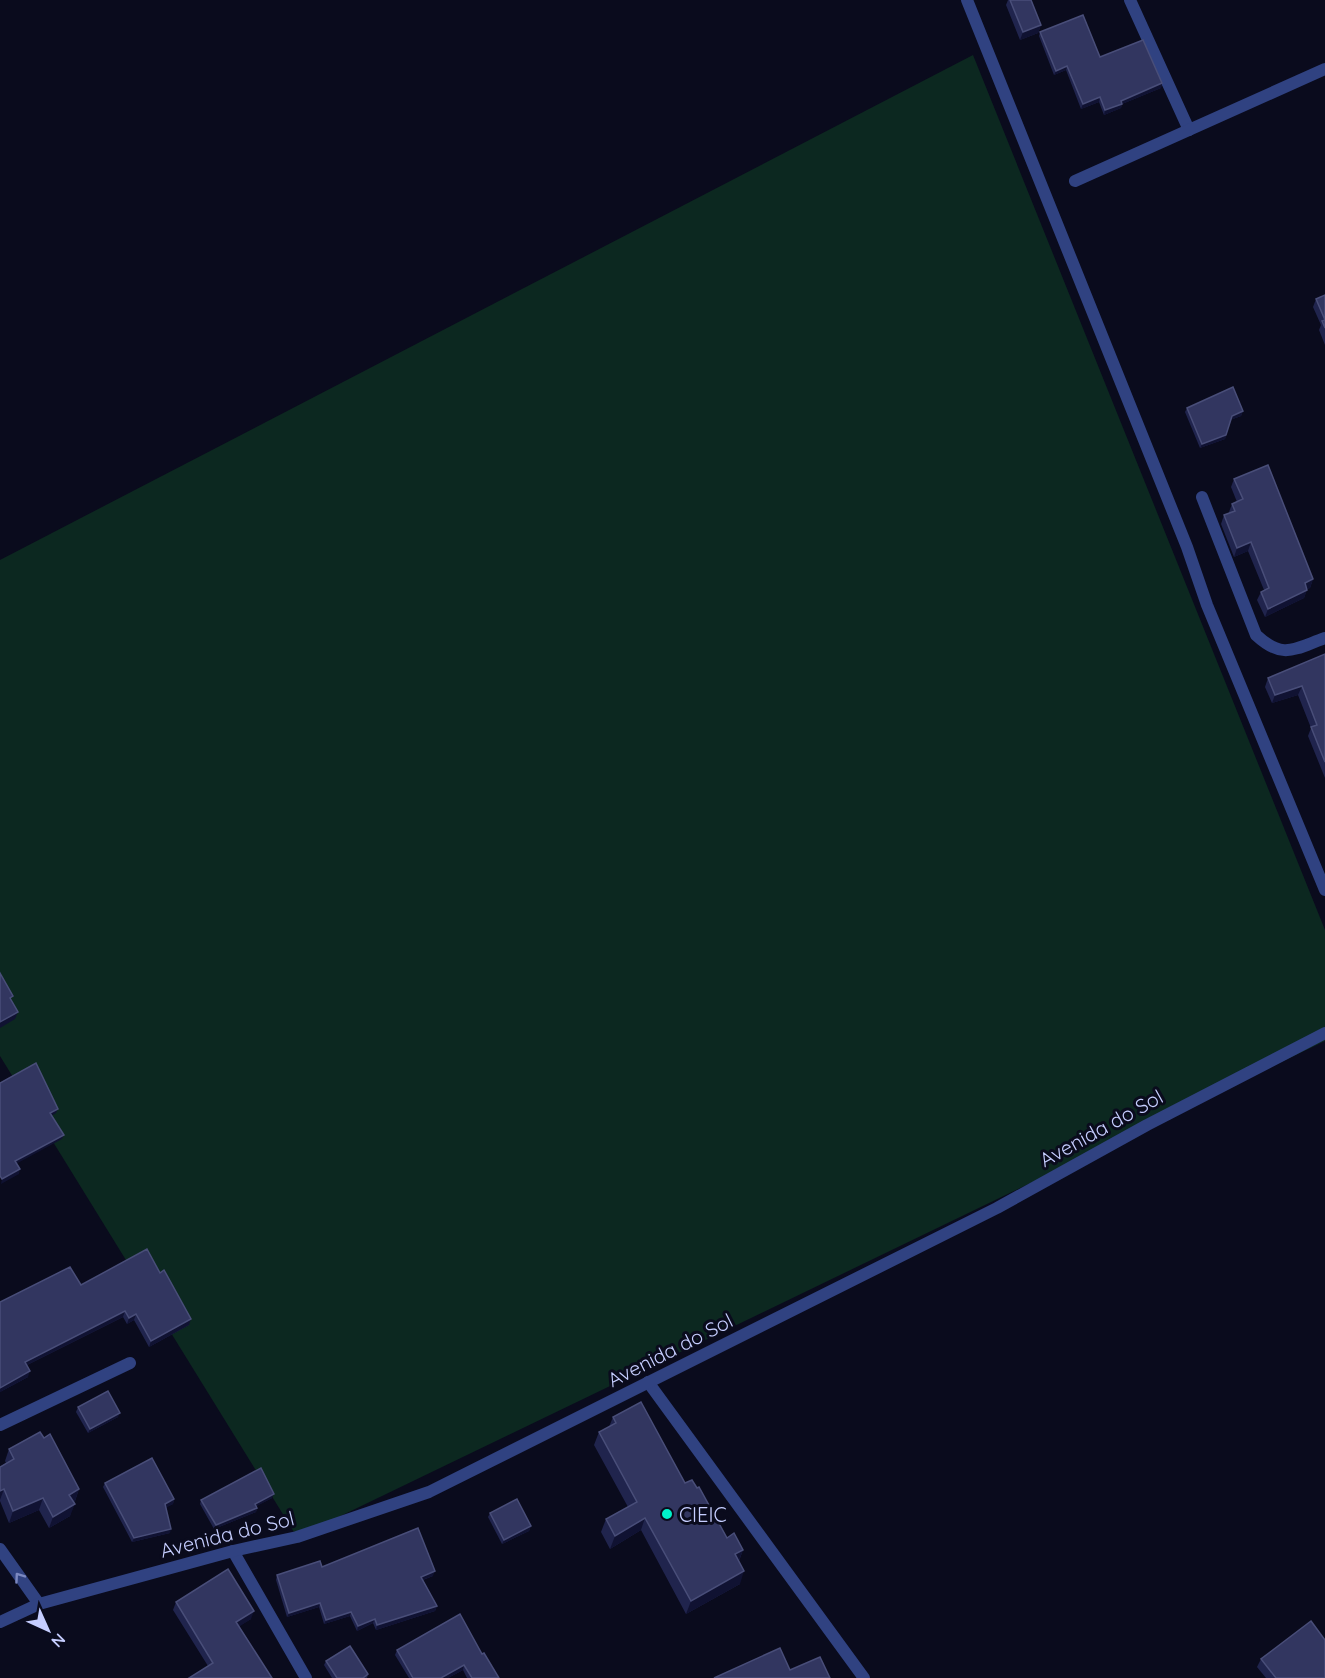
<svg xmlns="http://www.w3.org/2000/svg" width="1325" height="1678" font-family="Quicksand,sans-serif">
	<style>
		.green { fill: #0c2820 }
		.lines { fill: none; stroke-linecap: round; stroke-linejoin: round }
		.minor { stroke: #304281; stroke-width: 12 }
		.tertiary { stroke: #304281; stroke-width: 12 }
		.wall { fill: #20244d }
		.shaded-wall { fill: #101232 }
		.building { fill: #323660; stroke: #494e79; stroke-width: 1.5 }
		.oneway { stroke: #7b88c0 }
		.poi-dot { fill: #00f1ca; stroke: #0a0b1d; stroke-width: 2 }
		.labels { text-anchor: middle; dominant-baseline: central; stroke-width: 6; stroke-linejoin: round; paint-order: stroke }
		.street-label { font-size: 20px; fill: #c6ceff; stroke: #0a0b1d }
		.poi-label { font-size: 20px; fill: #c6ceff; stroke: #0a0b1d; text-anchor: start }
	</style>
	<rect width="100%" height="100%" fill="#0a0b1d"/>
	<path class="green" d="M973 55 1325 930V1041L297 1537 0 1056V560Z"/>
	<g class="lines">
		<g class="minor">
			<path d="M967 0 1187 547 1207 605 1325 890"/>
			<path d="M1130 0 1189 130"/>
			<path d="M1075 181 1325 69"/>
			<path d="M1202 497 1256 635C1283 660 1294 649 1325 638"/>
			<path d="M648 1382 864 1678"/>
			<path d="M0 1425 130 1363"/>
			<path d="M0 1549 39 1604"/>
			<path d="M233 1551 306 1678"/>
		</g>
		<path class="tertiary" d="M0 1622 39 1604 233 1551 297 1537 429 1492 997 1208 1147 1125 1325 1033"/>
	</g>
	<g class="wall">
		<path d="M1008 0H1031L1041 25 1038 33 1020 40 1006 5Z"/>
		<path d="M1040 32 1162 83 1161 88 1122 104 1121 108 1104 115 1099 102 1081 109 1066 70 1054 75 1039 36Z"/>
		<path d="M1325 295V345L1319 330 1321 325 1313 307 1316 299Z"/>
		<path d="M1187 408 1243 411 1241 416 1230 420 1225 439 1200 448 1185 412Z"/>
		<path d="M1234 479 1313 579 1310 588 1307 589 1304 598 1265 617 1257 600 1261 592 1264 590 1248 551 1234 557 1221 524 1224 515 1229 513V512L1232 504 1237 502 1231 487Z"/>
		<path d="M1325 654V778L1308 736 1311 728 1298 695 1272 703 1265 687 1268 678Z"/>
		<path d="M81 1285 189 1325 149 1347 134 1320 127 1324 123 1317 27 1365 28 1377 0 1392Z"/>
		<path d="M78 1407 118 1417 88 1433 76 1412Z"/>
		<path d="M613 1417 685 1483 697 1488 727 1538 743 1550 739 1561 740 1584 686 1614 641 1530 610 1549 601 1532 606 1519 628 1507 594 1445 599 1432 609 1427Z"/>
		<path d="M44 1438 79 1489 75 1501 73 1502 70 1516 49 1528 39 1510 9 1523 0 1501V1467L6 1463 5 1461 9 1449Z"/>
		<path d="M105 1483 174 1499 173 1504 166 1507 170 1533 132 1542 103 1487Z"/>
		<path d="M272 1498 256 1506 257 1508 256 1512 214 1529 200 1504 201 1500Z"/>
		<path d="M490 1513 531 1526 529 1531 502 1544 488 1517Z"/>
		<path d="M322 1567 433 1576 423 1580 437 1606 435 1611 376 1630 373 1623 357 1631 350 1616 324 1624 319 1607 287 1617 276 1580 277 1575Z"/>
		<path d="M176 1602 251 1619 239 1626 272 1678 208 1666 173 1610Z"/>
		<path d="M397 1650 482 1654 499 1678H467L463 1670 448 1678H409L395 1655Z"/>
		<path d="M1261 1659 1325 1678H1266L1257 1667Z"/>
		<path d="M326 1661 368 1674 367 1678H332L324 1665Z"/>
	</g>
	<g class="shaded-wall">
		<path d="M1041 25 1038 33 1020 40 1023 32Z"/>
		<path d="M1067 66 1066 70 1054 75 1056 71Z"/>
		<path d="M1162 83 1161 88 1122 104 1121 108 1104 115 1105 110 1121 101Z"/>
		<path d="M1100 97 1099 102 1081 109 1083 104Z"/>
		<path d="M1243 411 1241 416 1230 420 1232 416Z"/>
		<path d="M1226 435 1225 439 1200 448 1202 444Z"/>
		<path d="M1251 542 1248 551 1234 557 1237 548Z"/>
		<path d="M1313 579 1310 588 1302 591 1305 583Z"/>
		<path d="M1307 590 1304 598 1265 617 1268 609Z"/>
		<path d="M1302 686 1298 695 1272 703 1275 695Z"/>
		<path d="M18 1012 15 1019 0 1028V1022Z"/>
		<path d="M58 1109 56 1113 48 1118 50 1113Z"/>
		<path d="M64 1135 62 1139 14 1165 15 1161Z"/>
		<path d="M20 1169 19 1174 1 1184 2 1179Z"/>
		<path d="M125 1311 123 1317 23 1367 25 1362Z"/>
		<path d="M136 1314 134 1320 127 1324 129 1318Z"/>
		<path d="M191 1319 189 1325 149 1347 151 1341Z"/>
		<path d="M30 1371 28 1377 0 1392V1388Z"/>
		<path d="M120 1413 118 1417 88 1433 90 1429Z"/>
		<path d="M4 1489 0 1500V1491Z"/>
		<path d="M79 1489 75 1501 65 1506 69 1495Z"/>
		<path d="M274 1494 272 1498 253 1508 255 1504Z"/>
		<path d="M43 1498 39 1510 9 1523 13 1511Z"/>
		<path d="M174 1499 173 1504 164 1509 165 1504Z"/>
		<path d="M75 1504 70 1516 49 1528 53 1517Z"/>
		<path d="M257 1508 256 1512 214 1529 216 1525Z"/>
		<path d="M645 1518 641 1530 610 1549 615 1536Z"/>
		<path d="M531 1526 529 1531 502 1544 504 1540Z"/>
		<path d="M171 1529 170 1533 132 1542 134 1538Z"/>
		<path d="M743 1550 738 1563 735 1554Z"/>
		<path d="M435 1571 433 1576 419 1581 421 1577Z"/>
		<path d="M744 1571 740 1584 686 1614 691 1601Z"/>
		<path d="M320 1603 319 1607 287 1617 289 1613Z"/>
		<path d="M437 1606 435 1611 376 1630 377 1625Z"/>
		<path d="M254 1611 251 1619 234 1630 236 1622Z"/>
		<path d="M351 1612 350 1616 324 1624 326 1620Z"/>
		<path d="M375 1619 373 1623 357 1631 358 1626Z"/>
		<path d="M464 1665 463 1670 448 1678H441Z"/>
	</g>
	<g class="building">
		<path d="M1010 0H1031L1041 25 1023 32Z"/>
		<path d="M1083 15 1100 57 1143 40 1162 83 1121 101 1122 104 1105 110 1100 97 1083 104 1067 66 1056 71 1040 32Z"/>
		<path d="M1325 295V320L1316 299Z"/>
		<path d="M1325 320V328L1322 321Z"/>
		<path d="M1233 387 1243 411 1232 416 1226 435 1202 444 1187 408Z"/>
		<path d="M1268 465 1313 579 1305 583 1307 590 1268 609 1261 592 1269 588 1251 542 1237 548 1224 515 1235 511 1232 504 1243 499 1234 479Z"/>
		<path d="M1325 654V762L1311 727 1317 725 1302 686 1275 695 1268 678Z"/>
		<path d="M0 973 13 996 10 998 18 1012 0 1022Z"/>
		<path d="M36 1063 58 1109 50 1113 64 1135 15 1161 20 1169 2 1179 0 1176V1083Z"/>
		<path d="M147 1249 160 1273 164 1270 191 1319 151 1341 136 1314 129 1318 125 1311 25 1362 30 1371 0 1388V1302L70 1267 81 1285Z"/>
		<path d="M108 1391 120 1413 90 1429 78 1407Z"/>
		<path d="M641 1402 685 1483 692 1480 697 1488 699 1487 727 1538 734 1533 743 1550 735 1554 744 1571 691 1601 645 1518 615 1536 606 1519 637 1502 599 1432 616 1423 613 1417Z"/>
		<path d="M40 1432 44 1438 50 1434 79 1489 69 1495 75 1504 53 1517 43 1498 13 1511 4 1489 0 1491V1467L14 1459 9 1449Z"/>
		<path d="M152 1458 174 1499 165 1504 171 1529 134 1538 105 1483Z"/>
		<path d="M261 1468 274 1494 255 1504 257 1508 216 1525 201 1500Z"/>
		<path d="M517 1499 531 1526 504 1540 490 1513Z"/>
		<path d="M418 1528 435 1571 421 1577 437 1606 377 1625 375 1619 358 1626 351 1612 326 1620 320 1603 289 1613 277 1575 320 1561 322 1567Z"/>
		<path d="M228 1569 254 1611 236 1622 272 1678H189L213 1663 176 1602Z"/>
		<path d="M460 1614 482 1654 484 1653 499 1678H472L464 1665 441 1678H413L397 1650Z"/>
		<path d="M1311 1621 1325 1640V1678H1276L1261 1659Z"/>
		<path d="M350 1646 368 1674 363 1678H337L326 1661Z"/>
		<path d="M780 1648 790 1670 820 1657 830 1678H714Z"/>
	</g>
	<defs><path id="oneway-chevron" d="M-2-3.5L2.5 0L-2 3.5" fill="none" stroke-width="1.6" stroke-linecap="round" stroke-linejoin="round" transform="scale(1.5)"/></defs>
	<use class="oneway" href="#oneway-chevron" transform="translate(19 1577) rotate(-125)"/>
	<circle class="poi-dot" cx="667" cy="1514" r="6"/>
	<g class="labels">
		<g class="street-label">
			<text transform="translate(1101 1128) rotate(-29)">Avenida do Sol</text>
			<text transform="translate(670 1350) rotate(-27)">Avenida do Sol</text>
			<text transform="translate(227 1534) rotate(-14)">Avenida do Sol</text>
		</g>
		<g class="poi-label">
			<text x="679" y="1514">CIEIC</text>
		</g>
	</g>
	<g transform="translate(48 1630) rotate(135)" stroke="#0a0b1d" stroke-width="4.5" paint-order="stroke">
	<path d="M0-4.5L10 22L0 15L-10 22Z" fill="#c6ceff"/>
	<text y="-9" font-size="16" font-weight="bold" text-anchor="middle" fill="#c6ceff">N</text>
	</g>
</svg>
